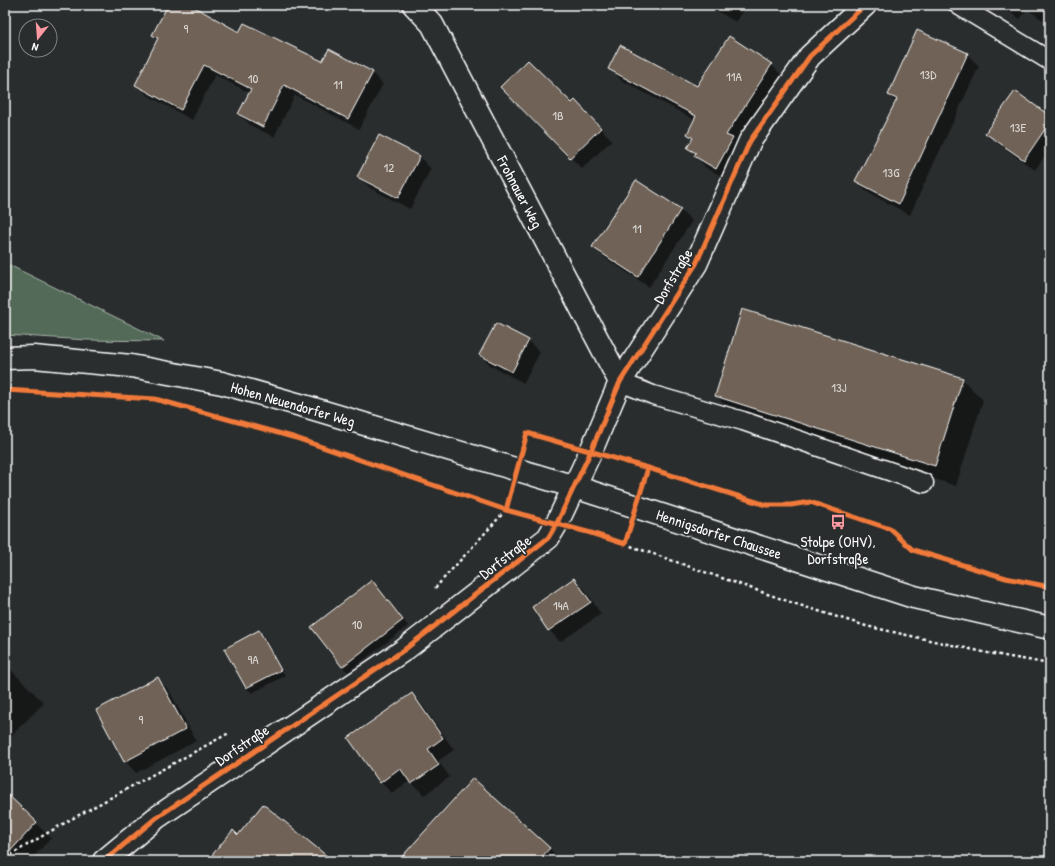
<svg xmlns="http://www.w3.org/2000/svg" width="1055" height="866" font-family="'Patrick Hand',sans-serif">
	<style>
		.green { fill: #536b58; stroke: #a9b5ac }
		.shadow { fill: #0007 }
		.building { fill: #6f6256; stroke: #fff }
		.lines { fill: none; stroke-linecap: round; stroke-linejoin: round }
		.service-casing { stroke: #fff; stroke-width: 21 }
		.minor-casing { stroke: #fff; stroke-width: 25 }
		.secondary-casing { stroke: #fff; stroke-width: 25 }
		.path { stroke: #fff; stroke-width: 2.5; stroke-dasharray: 3 3; stroke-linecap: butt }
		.service { stroke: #2a2d2e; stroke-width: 18 }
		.minor { stroke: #2a2d2e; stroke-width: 22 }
		.secondary { stroke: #2a2d2e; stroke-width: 22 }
		.cycleway-casing { stroke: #2a2d2e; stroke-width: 8 }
		.cycleway { stroke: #f17a3a; stroke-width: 5 }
		.labels { text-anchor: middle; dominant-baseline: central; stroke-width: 3.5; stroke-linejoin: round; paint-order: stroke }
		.number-label { font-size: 13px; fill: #dbd8d5 }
		.street-label { font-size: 15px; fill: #fff; stroke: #2a2d2e }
		.poi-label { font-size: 15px; fill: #fff; stroke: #2a2d2e }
	</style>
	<rect width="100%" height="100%" fill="#2a2d2e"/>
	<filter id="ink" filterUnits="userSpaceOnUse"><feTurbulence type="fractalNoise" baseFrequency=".025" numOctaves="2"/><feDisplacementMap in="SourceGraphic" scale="8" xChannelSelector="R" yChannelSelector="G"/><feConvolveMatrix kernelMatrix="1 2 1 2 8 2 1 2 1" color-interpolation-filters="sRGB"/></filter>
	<g filter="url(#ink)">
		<path class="green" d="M5 263 164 341 88 340 5 335Z"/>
		<g class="shadow">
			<path d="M170 5H189L239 34 323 62 372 73 383 84 359 129 295 95 274 137 250 125 239 114 250 93 215 75 192 120 147 95 137 84 158 40 153 35Z"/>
			<path d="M706 5H746L736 22Z"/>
			<path d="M999 5H1050V25L1027 9 1020 19Z"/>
			<path d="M967 54 979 66 910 215 867 192 856 181 896 103 889 95Z"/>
			<path d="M771 64 782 76 738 145 727 179 706 168 689 148 694 139 689 134 695 120 621 80 610 69 697 88Z"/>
			<path d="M501 87 572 105 575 102 612 140 582 169Z"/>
			<path d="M1050 117V149L1035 170 998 144 987 133Z"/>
			<path d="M380 136 420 157 431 169 410 209 370 188 359 177Z"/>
			<path d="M637 181 681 210 692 221 649 287 605 258 593 247Z"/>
			<path d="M528 341 540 352 524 383 491 366 480 355Z"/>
			<path d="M962 379 983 400 956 486 737 417 716 396Z"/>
			<path d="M574 580 586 591 601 614 560 642 549 630Z"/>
			<path d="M372 581 378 587 408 626 348 672 342 667Z"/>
			<path d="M259 631 265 637 285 676 252 693 246 688Z"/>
			<path d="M5 664 44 703 5 742Z"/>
			<path d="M158 679 169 690 196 741 136 773 125 761Z"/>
			<path d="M412 694 423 706 454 750 438 761 450 777 424 795 410 781 392 793 380 782Z"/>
			<path d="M5 794 51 838 30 861H16L5 850Z"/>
			<path d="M549 848 562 861H399Z"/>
		</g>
		<g class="building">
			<path d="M168 5H191L239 32 244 23 322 61 329 49 373 72 348 119 284 85 263 127 238 114 251 89 204 65 181 110 135 85 158 38 152 35Z"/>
			<path d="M917 30 968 53 899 204 855 181 897 99 888 95Z"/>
			<path d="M729 36 772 64 726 135 733 138 716 169 694 156 696 153 687 148 693 138 687 134 696 116 608 69 620 45 697 86Z"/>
			<path d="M528 60 572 103 575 100 601 128 570 158 500 87Z"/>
			<path d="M1015 91 1050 116V122L1024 160 985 133Z"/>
			<path d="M379 135 420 156 398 198 357 177Z"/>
			<path d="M636 180 681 209 638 277 592 247Z"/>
			<path d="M742 309 963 378 935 466 715 396Z"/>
			<path d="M496 323 529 340 512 372 479 355Z"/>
			<path d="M574 578 591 602 548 631 532 607Z"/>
			<path d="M372 580 403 620 342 667 311 627Z"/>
			<path d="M259 630 281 670 246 688 224 649Z"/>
			<path d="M158 677 186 729 124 762 96 710Z"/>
			<path d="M412 693 443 738 428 749 439 765 411 784 400 768 380 783 348 738Z"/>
			<path d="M473 778 550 848 538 861H398Z"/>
			<path d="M5 792 37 822 5 857Z"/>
			<path d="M263 804 333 861H207L233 830 238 835Z"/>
		</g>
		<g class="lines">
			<g class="service-casing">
				<g id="service">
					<path d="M958 5 1050 61"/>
					<path d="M620 382 653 395 743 421 924 483"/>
				</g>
			</g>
			<g class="minor-casing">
				<g id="minor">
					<path d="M414 5 432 24 620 382"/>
					<path d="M104 861 156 818 404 650 548 538 557 523 591 451 620 382 696 264 750 141 810 56 865 5"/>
				</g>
			</g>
			<g class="secondary-casing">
				<path id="secondary" d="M5 358 34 357 131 366 222 383 304 406 575 487 914 597 1050 628"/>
			</g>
			<g class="path">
				<path d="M625 544 793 603 866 626 988 653 1050 664"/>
				<path d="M435 588 506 510"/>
				<path d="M5 858 68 821 229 733"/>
			</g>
			<use href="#service" class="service"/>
			<use href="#minor" class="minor"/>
			<use href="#secondary" class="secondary"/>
			<g class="cycleway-casing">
				<g id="cycleway">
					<path d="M5 390 155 399 296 438 506 510 591 533 625 544 648 468"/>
					<path d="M506 510 527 433 648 468 766 505H791L810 502 890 529 913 550 1006 578 1050 587"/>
					<path d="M104 861 156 818 404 650 548 538 557 523 591 451 620 382 696 264 750 141 810 56 865 5"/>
				</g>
			</g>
			<use href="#cycleway" class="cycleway"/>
		</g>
	</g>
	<defs>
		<g id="bus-bare" transform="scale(1.2)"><path d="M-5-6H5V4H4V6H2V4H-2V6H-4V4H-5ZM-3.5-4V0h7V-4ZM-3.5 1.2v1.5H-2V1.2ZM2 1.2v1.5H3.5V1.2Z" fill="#ff9aa2" stroke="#2a2d2e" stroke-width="2.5" paint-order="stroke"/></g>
	</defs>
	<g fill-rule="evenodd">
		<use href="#bus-bare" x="838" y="522"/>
	</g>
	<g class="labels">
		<g class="number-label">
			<text x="186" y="28">9</text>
			<text x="928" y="74">13D</text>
			<text x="734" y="76">11A</text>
			<text x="253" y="78">10</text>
			<text x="338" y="84">11</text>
			<text x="558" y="115">1B</text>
			<text x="1018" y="127">13E</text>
			<text x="389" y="167">12</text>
			<text x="891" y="172">13G</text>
			<text x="637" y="228">11</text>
			<text x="839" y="387">13J</text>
			<text x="561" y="605">14A</text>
			<text x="357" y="624">10</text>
			<text x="253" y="659">9A</text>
			<text x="141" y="719">9</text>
		</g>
		<g class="street-label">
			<text transform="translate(520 192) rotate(62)">Frohnauer Weg</text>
			<text transform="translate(673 276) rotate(-59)">Dorfstraße</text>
			<text transform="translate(293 404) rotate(16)">Hohen Neuendorfer Weg</text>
			<text transform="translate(719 534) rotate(18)">Hennigsdorfer Chaussee</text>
			<text transform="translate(505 557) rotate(-38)">Dorfstraße</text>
			<text transform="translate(242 745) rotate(-34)">Dorfstraße</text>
		</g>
		<g class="poi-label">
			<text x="838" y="541">Stolpe (OHV),<tspan x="838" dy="17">Dorfstraße</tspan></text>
		</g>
	</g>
	<rect width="1055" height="866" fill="none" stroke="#2a2d2e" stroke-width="20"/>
	<rect x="10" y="10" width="1035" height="846" fill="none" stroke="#fff" stroke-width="1.5" filter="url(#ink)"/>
	<g transform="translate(38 38) rotate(197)"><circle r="19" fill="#2a2d2e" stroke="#7f8182"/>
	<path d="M0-3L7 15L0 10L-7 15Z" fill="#ff9aa2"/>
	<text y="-6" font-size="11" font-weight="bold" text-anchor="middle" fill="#ffffff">N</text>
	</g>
</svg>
